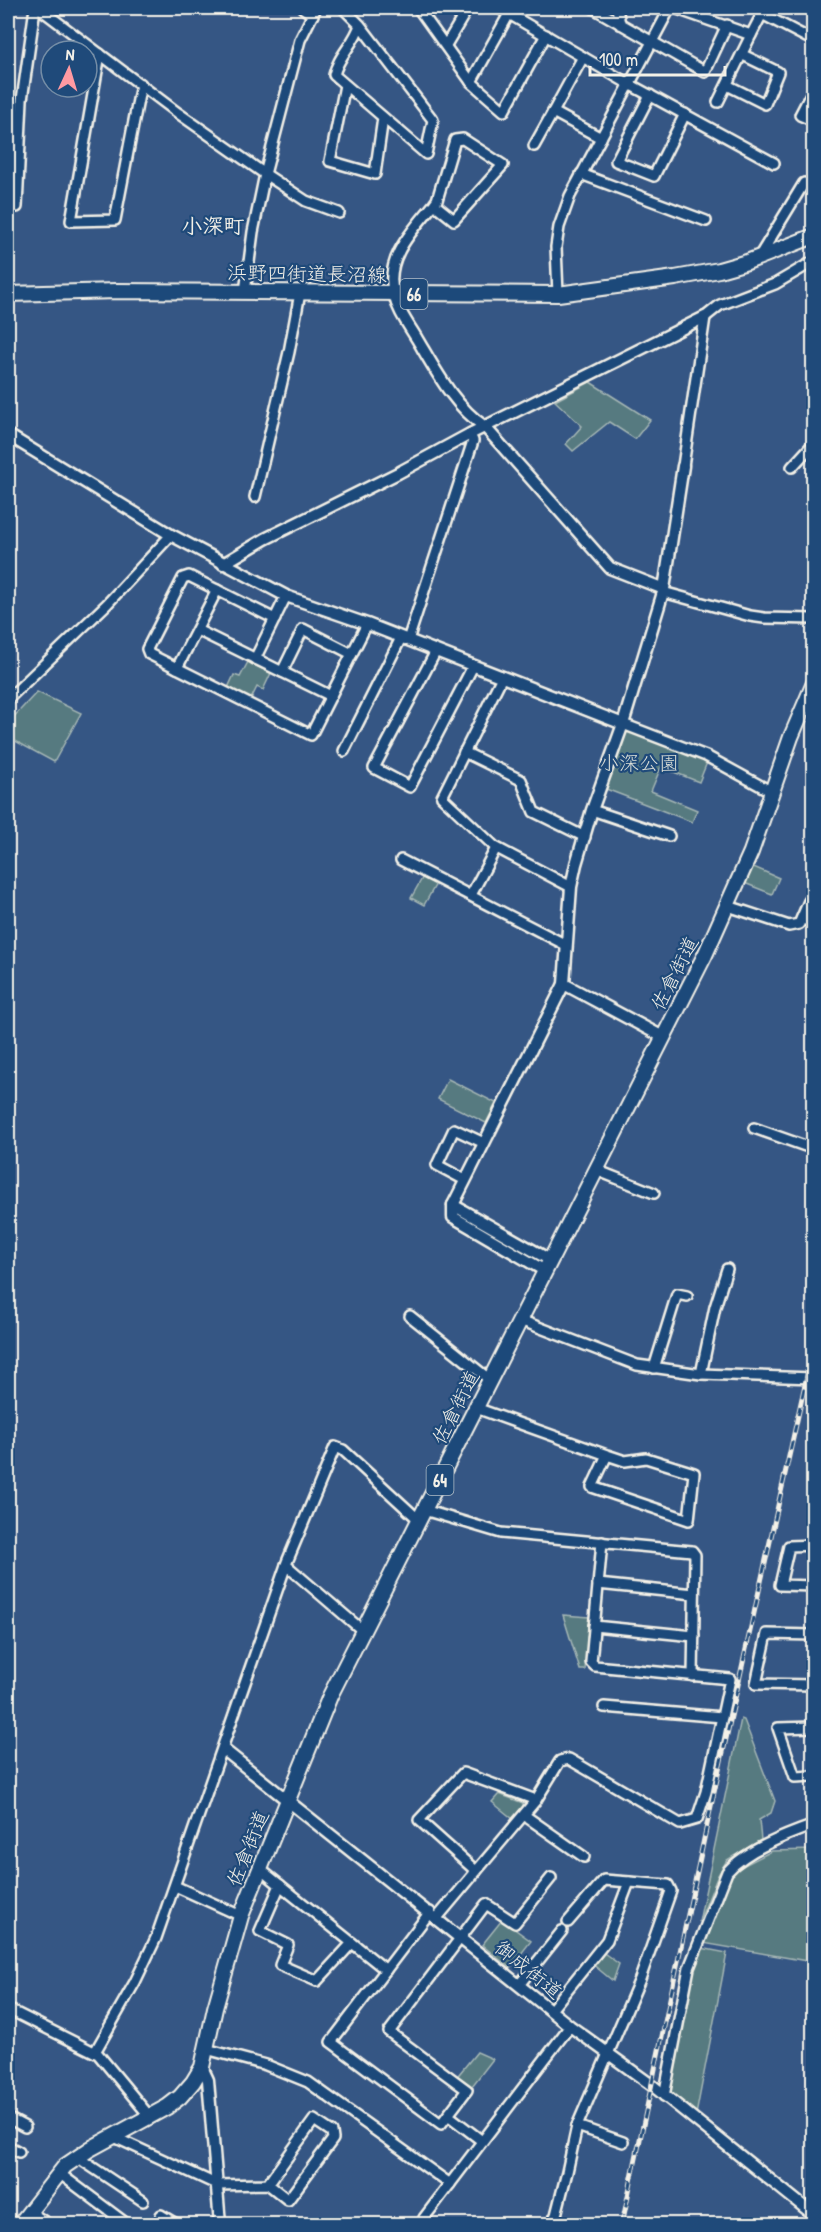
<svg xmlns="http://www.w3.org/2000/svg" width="821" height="2232" font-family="'Patrick Hand','Klee One',sans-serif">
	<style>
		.green { fill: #567a80; stroke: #a5b6b4; stroke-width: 1.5 }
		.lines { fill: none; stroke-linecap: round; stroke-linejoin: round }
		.minor-casing { stroke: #f4f1e8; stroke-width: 14 }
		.tertiary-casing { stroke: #f4f1e8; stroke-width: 15 }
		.primary-casing { stroke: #f4f1e8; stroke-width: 18 }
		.minor { stroke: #1f4a7a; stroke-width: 9 }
		.tertiary { stroke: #1f4a7a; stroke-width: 10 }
		.primary { stroke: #1f4a7a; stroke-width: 14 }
		.rail-casing { stroke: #f4f1e8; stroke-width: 5 }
		.rail { stroke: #1f4a7a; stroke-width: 3; stroke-dasharray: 9; stroke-linecap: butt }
		.labels { text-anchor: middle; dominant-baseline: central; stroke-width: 4.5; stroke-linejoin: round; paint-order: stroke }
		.shield { fill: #1f4a7a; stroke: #b4bfc7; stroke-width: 1.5 }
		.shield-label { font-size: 18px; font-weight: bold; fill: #f4f1e8 }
		.street-label { font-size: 20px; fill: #f4f1e8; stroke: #1f4a7a }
		.park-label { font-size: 20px; fill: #dcdfd8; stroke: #1f4a7a }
		.neighbourhood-label { font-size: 21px; font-weight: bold; fill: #f4f1e8; stroke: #1f4a7a }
	</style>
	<rect width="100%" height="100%" fill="#355684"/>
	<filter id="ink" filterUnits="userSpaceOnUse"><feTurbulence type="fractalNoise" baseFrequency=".0167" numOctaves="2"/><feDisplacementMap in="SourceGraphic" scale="12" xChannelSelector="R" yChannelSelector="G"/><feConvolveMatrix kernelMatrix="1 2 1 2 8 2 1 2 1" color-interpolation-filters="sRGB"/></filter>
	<g filter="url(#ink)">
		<g class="green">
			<path d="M590 382 650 420 635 439 609 422 573 451 566 444 582 426 555 401Z"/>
			<path d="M248 662 271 673 263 690 257 687 250 701 227 690 234 675 240 677Z"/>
			<path d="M37 692 81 713 54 762 8 737V723Z"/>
			<path d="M627 728 708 760 699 782 661 767 651 791 697 810 692 822 606 789Z"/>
			<path d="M749 865 779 878 772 894 742 882Z"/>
			<path d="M424 875 437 882 424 905 411 898Z"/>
			<path d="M448 1079 496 1103 486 1123 438 1099Z"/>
			<path d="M563 1615 589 1617 585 1670H580Z"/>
			<path d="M741 1719 744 1720 775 1801 771 1813 759 1820 761 1840 727 1860 718 1875 699 1922Z"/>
			<path d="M499 1794 523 1803V1809L513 1819 492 1802Z"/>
			<path d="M813 1850V1962L703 1943 729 1873 772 1851Z"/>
			<path d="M502 1920 531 1941 510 1968 482 1945Z"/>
			<path d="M701 1948 727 1953 696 2115 666 2093 691 1971Z"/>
			<path d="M601 1951 619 1964 613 1981 591 1963Z"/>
			<path d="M477 2052 493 2059 469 2090 455 2079Z"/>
		</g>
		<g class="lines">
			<g class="minor-casing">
				<g id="minor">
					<path d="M39 8 178 113 265 174 306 201 339 213"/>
					<path d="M303 8 313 15"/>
					<path d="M343 8 360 25 433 120 426 154 334 75C338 56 354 44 360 25"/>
					<path d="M418 8 471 82 504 111 546 35"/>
					<path d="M499 8 629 84 774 163"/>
					<path d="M593 8 705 72 727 25"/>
					<path d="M617 8 620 24"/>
					<path d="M674 8 751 35 762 14 814 41"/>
					<path d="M446 45 468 8"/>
					<path d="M100 54 71 221 115 220 141 84"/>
					<path d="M583 57 553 112 601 138"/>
					<path d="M471 82 509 14"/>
					<path d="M345 85 330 161 375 174 383 118"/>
					<path d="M727 85 765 104 778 72 743 55"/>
					<path d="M814 88 800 115 814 121"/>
					<path d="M650 95 616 161 654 176 685 114"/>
					<path d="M718 102 751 35"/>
					<path d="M534 146 553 112"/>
					<path d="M581 174 706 221"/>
					<path d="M17 207 22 100 35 8"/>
					<path d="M759 257 804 183"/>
					<path d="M245 292 253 232 265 174 300 40 316 8"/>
					<path d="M394 294C383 259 414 229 434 204L437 200 455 140 463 139 503 165 454 220 434 204"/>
					<path d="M558 294 556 247 559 227 570 196 670 8"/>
					<path d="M683 466 705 317 720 305 775 284 814 261"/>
					<path d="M792 467 814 443"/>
					<path d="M255 497 289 352 300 293"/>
					<path d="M663 592 750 616 764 618 814 619"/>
					<path d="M275 619 189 576 183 578 147 649 149 654 311 735 367 624"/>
					<path d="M197 630 331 696"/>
					<path d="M408 640 473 441 470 434"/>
					<path d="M436 651 374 768 410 787 473 666"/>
					<path d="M255 659 286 596"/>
					<path d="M177 668 217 590"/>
					<path d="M282 672 303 629 352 654"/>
					<path d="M502 677 442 797 495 847 571 887"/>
					<path d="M8 699 107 604 171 535"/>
					<path d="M623 724 706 756 772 792"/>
					<path d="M344 751 401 638"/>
					<path d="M464 752 521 780 534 812 585 837"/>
					<path d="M592 810 669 836"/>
					<path d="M401 860 566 945"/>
					<path d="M471 895 496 848"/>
					<path d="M728 906 789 926 799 924 809 901"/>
					<path d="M802 918 814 924"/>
					<path d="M754 1128 805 1146"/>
					<path d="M596 1170 654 1193"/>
					<path d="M465 1180 437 1165 454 1129 484 1143"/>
					<path d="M410 1316 490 1380"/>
					<path d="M520 1320 637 1365 701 1374 814 1378"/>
					<path d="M654 1368 677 1294 687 1296"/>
					<path d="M701 1374 715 1307 727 1269"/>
					<path d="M476 1408 607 1455 625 1461 646 1458 694 1473 689 1520 592 1487 607 1455"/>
					<path d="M424 1510 501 1533 692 1551 695 1555 693 1676"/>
					<path d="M814 1545 789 1546 780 1585 814 1586"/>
					<path d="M286 1565 363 1631"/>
					<path d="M598 1584 694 1594"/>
					<path d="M594 1626 694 1636"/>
					<path d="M814 1635 767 1634 756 1684 814 1685"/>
					<path d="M604 1707 722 1717"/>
					<path d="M814 1727 778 1728 795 1777 814 1776"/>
					<path d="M524 1815 584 1857"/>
					<path d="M260 1869 386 1970"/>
					<path d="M476 1871 419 1820 463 1773 536 1800"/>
					<path d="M280 1885 260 1931 288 1945 280 1965 317 1981 352 1943"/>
					<path d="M175 1886 241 1916"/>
					<path d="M430 1912 331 2042 441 2124 467 2090 389 2032 486 1904 515 1923 551 1878"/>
					<path d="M437 1918 536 1800 560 1761 569 1759 680 1824 697 1819 706 1792 730 1679 595 1666 591 1662 602 1542"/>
					<path d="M519 1985 562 1931"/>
					<path d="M8 2009 98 2054 151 2118"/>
					<path d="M551 2010 607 1940 629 1882"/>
					<path d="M206 2049 266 2065 308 2082 450 2184"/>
					<path d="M95 2052 135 1982 156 1938 287 1562 335 1447 343 1450 419 1520"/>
					<path d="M664 2096 689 1968 727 1872C746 1850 786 1835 814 1825"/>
					<path d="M448 2115 482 2141"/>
					<path d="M8 2118 25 2127"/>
					<path d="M577 2126 623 2142"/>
					<path d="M114 2137 218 2185 268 2184 314 2120 332 2132 333 2139 288 2200 268 2184"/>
					<path d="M8 2146 19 2152"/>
					<path d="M77 2157 143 2201"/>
					<path d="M59 2173 127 2224"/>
					<path d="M30 2212 48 2224"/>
					<path d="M161 2215 176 2224"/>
					<path d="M425 2224 424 2218 570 2026"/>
					<path d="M551 2224 556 2215 567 2172 577 2126 640 1979 671 1891 668 1885 604 1880 568 1922"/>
				</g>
			</g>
			<g class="tertiary-casing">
				<g id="tertiary">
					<path d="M394 294C398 311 408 324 417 339 436 371 454 406 485 427L610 568 664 589"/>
					<path d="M8 435 171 535 286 596 367 624 623 724"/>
					<path d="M223 564 265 539 398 473 470 434 705 317"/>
					<path d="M8 698V699"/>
					<path d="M564 984 663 1037"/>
					<path d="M453 1205 550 1260"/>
					<path d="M545 1271 453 1217V1205L564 984 571 887 576 864 592 810 623 724 664 589 683 466"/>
					<path d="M223 1749 570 2026 653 2086 814 2215"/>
					<path d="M202 2067 208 2080 220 2224"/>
				</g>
			</g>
			<g class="primary-casing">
				<g id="primary">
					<path d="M8 294 117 291 558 294 675 278 719 270 747 262 814 236"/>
					<path d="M20 2224 65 2166 90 2149 167 2107 180 2097 193 2082 202 2067 215 2008 241 1916 330 1696 705 955 751 852 791 737 814 683"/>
				</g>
			</g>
			<use href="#minor" class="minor"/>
			<use href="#tertiary" class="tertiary"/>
			<use href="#primary" class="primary"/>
			<g class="rail-casing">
				<path id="rail" d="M622 2224 711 1806 814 1344"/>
			</g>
			<use href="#rail" class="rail"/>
		</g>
	</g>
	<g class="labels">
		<g class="shield">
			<rect x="400.5" y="279" width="27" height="30" rx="4.5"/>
			<rect x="426.5" y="1465" width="27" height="30" rx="4.5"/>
		</g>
		<g class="shield-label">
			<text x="414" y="294">66</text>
			<text x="440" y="1480">64</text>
		</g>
		<g class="street-label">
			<text transform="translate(307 273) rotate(1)">浜野四街道長沼線</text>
			<text transform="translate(674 973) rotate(-63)">佐倉街道</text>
			<text transform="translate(455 1407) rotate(-63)">佐倉街道</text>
			<text transform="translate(247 1848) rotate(-68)">佐倉街道</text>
			<text transform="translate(529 1969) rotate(39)">御成街道</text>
		</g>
		<g class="park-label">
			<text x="639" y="762">小深公園</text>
		</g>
		<g class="neighbourhood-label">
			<text x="213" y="225">小深町</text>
		</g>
	</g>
	<rect width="821" height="2232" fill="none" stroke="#1f4a7a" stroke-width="30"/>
	<rect x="15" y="15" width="791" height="2202" fill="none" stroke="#f4f1e8" stroke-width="2" filter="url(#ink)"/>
	<g transform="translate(69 69) rotate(4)"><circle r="28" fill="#1f4a7a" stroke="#748da6" stroke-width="1.5"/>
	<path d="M0-4.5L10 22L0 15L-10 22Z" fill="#ff9aa2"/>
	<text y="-9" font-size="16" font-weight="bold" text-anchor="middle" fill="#f4f1e8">N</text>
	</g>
	<path d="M590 66v9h135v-9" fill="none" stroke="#f4f1e8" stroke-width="3"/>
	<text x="599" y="66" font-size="18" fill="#f4f1e8" stroke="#1f4a7a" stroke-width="4.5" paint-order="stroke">100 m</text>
</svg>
